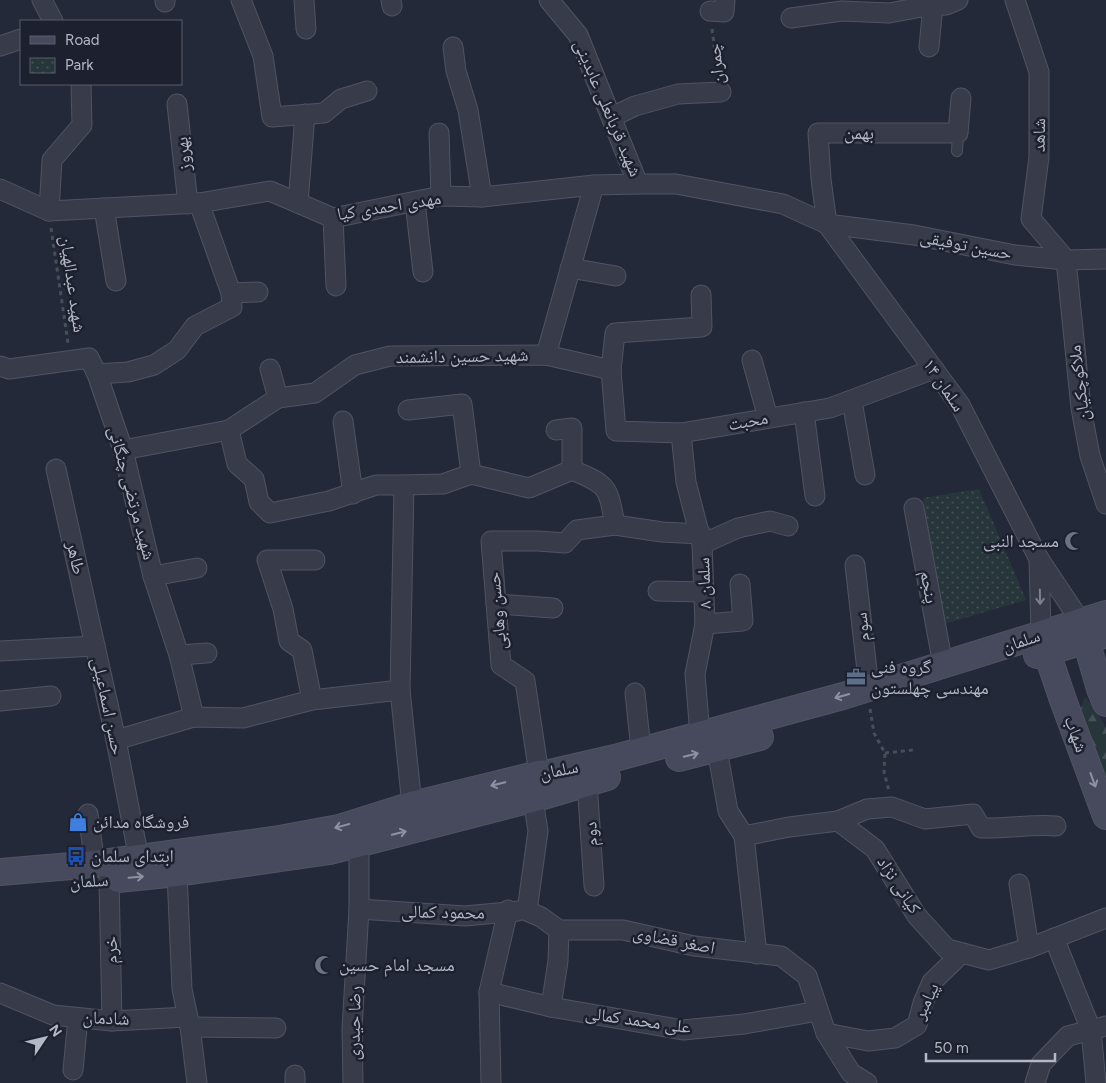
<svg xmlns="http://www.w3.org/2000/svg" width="1106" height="1083" font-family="Figtree,'Noto Naskh Arabic',sans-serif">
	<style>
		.forest { fill: url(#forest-firs) }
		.park { fill: url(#park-dots) }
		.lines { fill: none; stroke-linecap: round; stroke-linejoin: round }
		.lane-casing { stroke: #505462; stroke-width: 12 }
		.street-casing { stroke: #505462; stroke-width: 21 }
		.secondary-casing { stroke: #505462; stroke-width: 28 }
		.path { stroke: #445158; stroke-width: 3; stroke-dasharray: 4 4; stroke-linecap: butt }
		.lane { stroke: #383c4a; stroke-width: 10 }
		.street { stroke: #383c4a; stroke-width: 19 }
		.secondary { stroke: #464a5c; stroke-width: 26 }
		.oneway { stroke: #7c808e }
		.oneway2 { stroke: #8d91a1 }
		.labels { text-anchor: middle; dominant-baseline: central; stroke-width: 5; stroke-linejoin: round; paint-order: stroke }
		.street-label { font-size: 18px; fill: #b3b7c6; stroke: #1d212f }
		.poi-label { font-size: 18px; fill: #b3b7c6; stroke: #1d212f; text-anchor: start }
	</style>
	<defs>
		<pattern id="forest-firs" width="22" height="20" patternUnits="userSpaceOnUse" patternTransform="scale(1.25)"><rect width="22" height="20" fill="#27363b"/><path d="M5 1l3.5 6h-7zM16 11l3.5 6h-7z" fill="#445156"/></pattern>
		<pattern id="park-dots" width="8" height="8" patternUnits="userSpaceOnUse" patternTransform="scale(1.25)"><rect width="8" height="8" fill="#27363b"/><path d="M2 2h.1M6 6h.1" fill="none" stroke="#445156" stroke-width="1.8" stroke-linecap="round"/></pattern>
	</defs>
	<rect width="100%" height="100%" fill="#242939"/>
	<path class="forest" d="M1085 697 1096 709 1106 728V782L1078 716Z"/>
	<path class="park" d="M979 489 1026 600 944 624 923 498Z"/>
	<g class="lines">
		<g class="lane-casing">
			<path id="lane" d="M957 151 958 133"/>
		</g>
		<g class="street-casing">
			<g id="street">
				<path d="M42 0 53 21"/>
				<path d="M241 0 263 56 272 117 324 113 341 99 367 91"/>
				<path d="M304 0 306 29"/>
				<path d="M391 0 392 6"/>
				<path d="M549 0 578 35 638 184H676L783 204 827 224 914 235 1015 255 1066 260 1106 259"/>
				<path d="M1015 0 1039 72V157L1031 219 1066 260"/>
				<path d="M165 2V0"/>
				<path d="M710 11 724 12 725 0"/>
				<path d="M791 18 842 11 889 13 933 5H946L958 0"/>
				<path d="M0 46 21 39"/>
				<path d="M453 47 456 71 468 110 482 197"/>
				<path d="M929 47 933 5"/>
				<path d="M961 98 958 133H818L821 179 827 224 960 405 1039 559 1081 622"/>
				<path d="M177 104 188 204"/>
				<path d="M612 117 635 106 678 94 721 92"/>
				<path d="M439 133 441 196"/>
				<path d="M0 189 49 211 199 203 270 191 333 218 441 196 482 197 594 185 638 184"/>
				<path d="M415 202 423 272"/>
				<path d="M298 203 305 114"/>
				<path d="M104 208 116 281"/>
				<path d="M49 211 52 160 82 125 81 84"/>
				<path d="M333 218 336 286"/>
				<path d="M1066 260 1081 408 1090 456 1106 504"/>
				<path d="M570 268 616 276"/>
				<path d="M231 293 258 292"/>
				<path d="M701 295 702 327 615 333 611 370 616 431 681 433 830 408 934 369"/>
				<path d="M546 355 594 185"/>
				<path d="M752 360 768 418"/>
				<path d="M0 366 9 369 89 358 97 374 123 450 153 576 179 655 194 717"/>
				<path d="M270 369 278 398"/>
				<path d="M97 374 128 372 154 365 177 350 195 326 232 307 231 293 199 203"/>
				<path d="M852 401 865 475"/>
				<path d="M408 410 462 404 471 474"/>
				<path d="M804 412 815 496"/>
				<path d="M343 421 353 494"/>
				<path d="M229 430 237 464 254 479 259 502 270 513 329 501 376 485H404"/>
				<path d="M556 430 572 428V470"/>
				<path d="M681 433 686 482 702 544 705 624 695 674 700 735"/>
				<path d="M123 450 229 430 278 398 315 393 355 365 390 356 546 355 611 370"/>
				<path d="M56 469 95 646"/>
				<path d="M914 508 943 665"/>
				<path d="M702 544 738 528 770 521 788 526"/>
				<path d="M1039 559 1041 634"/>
				<path d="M855 565 869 688"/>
				<path d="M153 576 197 568"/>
				<path d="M658 591 704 592"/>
				<path d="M496 604 553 608"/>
				<path d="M705 624 743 621 740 584"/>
				<path d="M0 651 95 646 116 740 139 859"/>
				<path d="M179 655 207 653"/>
				<path d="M400 690 412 805"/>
				<path d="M635 693 641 750"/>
				<path d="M312 700 302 650 289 641 283 609 267 560H315"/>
				<path d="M0 701 51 696"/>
				<path d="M116 740 194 717 243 718 312 700 400 690 404 485 443 484 471 474 529 488 572 470C609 485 608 487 615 525"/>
				<path d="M717 749 728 811 744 836 789 827 838 821 875 849 917 916 947 949 989 960 1029 948 1106 918"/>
				<path d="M539 774 525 681 501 665 491 541H538L565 543 577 530 615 525 662 532 701 534"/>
				<path d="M587 782 594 886"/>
				<path d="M533 799 538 831 527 911 541 917 559 930H623L694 946 781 956 807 976 826 1033 851 1073 867 1083"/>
				<path d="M88 814 95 864"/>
				<path d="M838 821 867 809 892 807 925 819 973 814 981 828C1006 829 1031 824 1056 826"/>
				<path d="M744 836 757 954"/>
				<path d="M177 873 182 989 190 1027 197 1083"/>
				<path d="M109 879 112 1021"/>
				<path d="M1019 884 1029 948"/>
				<path d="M359 909 465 916 518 911"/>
				<path d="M1054 938 1091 1030 1096 1083"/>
				<path d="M489 992 551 1007 683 1030 744 1024 818 1011"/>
				<path d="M0 993 53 1015 112 1021 187 1017"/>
				<path d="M551 1007 558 961 559 930"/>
				<path d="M190 1027 276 1028"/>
				<path d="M826 1033 868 1041 895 1038 917 1025 923 1003 932 982 962 953"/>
				<path d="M73 1070 78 1018"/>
				<path d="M295 1075V1083"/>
				<path d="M353 1083 352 1029 359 909V843"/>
				<path d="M491 1083 489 992 508 910"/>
				<path d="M1035 1083 1041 1064 1068 1036 1106 1026"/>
			</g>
		</g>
		<g class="secondary-casing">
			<g id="secondary">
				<path d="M1081 623 1100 689 1106 703"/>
				<path d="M1041 635 1063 700 1106 816"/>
				<path d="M1037 655 1106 634"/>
				<path d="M679 758 760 737"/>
				<path d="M0 872 95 864 274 840 339 828 412 805 539 774 550 773 615 758 843 696 1106 614"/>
				<path d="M118 879 177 873 330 851 543 796 607 777"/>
			</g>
		</g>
		<g class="path">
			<path d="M712 29 718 74"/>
			<path d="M51 228 68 343"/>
			<path d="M870 709 874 733 885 753 884 772 889 791"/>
			<path d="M885 753 913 750"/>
		</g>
		<use href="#lane" class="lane"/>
		<use href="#street" class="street"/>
		<use href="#secondary" class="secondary"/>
	</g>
	<defs><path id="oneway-shaft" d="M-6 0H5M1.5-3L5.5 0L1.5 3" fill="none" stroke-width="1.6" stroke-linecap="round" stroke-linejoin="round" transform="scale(1.25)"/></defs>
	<use class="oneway" href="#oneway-shaft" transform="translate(1040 597) rotate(89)"/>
	<g class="oneway2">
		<use href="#oneway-shaft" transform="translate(842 696) rotate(164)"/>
		<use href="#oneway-shaft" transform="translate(691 755) rotate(-13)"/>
		<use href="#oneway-shaft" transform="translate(1093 780) rotate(70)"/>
		<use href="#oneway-shaft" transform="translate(498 784) rotate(166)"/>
		<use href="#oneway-shaft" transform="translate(342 826) rotate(165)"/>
		<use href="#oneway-shaft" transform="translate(399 833) rotate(-14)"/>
		<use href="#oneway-shaft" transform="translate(136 877) rotate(-5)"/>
	</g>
	<defs>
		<g id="mosque-bare" transform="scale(1.5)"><path d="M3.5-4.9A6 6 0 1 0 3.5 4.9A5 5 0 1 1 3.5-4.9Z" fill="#6b7280" stroke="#1d212f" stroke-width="2.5" paint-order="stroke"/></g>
		<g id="office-bare" transform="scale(1.5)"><path d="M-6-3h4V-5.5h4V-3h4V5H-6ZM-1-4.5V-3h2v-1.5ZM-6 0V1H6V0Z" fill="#5c6f8a" stroke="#1d212f" stroke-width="2.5" paint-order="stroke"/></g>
		<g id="shop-bare" transform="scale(1.5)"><path d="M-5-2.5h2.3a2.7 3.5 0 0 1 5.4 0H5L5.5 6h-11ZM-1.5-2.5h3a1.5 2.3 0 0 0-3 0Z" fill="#3f7fe0" stroke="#1d212f" stroke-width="2.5" paint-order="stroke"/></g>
		<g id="bus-bare" transform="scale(1.5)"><path d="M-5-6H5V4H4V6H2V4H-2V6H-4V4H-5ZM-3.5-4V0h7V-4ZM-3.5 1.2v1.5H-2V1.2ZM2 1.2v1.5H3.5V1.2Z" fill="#1a4fb4" stroke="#1d212f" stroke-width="2.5" paint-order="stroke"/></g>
	</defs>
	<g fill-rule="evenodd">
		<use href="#mosque-bare" x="1074" y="541"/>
		<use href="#office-bare" x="856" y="677"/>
		<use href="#shop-bare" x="78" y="822"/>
		<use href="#bus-bare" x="76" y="856"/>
		<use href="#mosque-bare" x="324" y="965"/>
	</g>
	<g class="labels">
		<g class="street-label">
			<text transform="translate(716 64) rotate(-96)">چمران</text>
			<text transform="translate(608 108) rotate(67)">شهید قربانعلی عابدینی</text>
			<text x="859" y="133">بهمن</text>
			<text transform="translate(1039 135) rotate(-89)">شاهد</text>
			<text transform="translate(183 154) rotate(-96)">بهروز</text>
			<text transform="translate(389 206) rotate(-9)">مهدی احمدی کیا</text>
			<text transform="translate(966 245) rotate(11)">حسین توفیقی</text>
			<text transform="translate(73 284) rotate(82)">شهید عبدالهیان</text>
			<text transform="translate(462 356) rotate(-1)">شهید حسین دانشمند</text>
			<text transform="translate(1079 383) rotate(-97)">ملاکوچکیان</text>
			<text transform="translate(944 385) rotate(56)">سلمان ۱۴</text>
			<text transform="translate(748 421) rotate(-10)">محبت</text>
			<text transform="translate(132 493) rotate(75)">شهید مرتضی چنگانی</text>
			<text transform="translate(76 558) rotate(78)">طاهر</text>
			<text transform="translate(704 583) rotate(-92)">سلمان ۸</text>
			<text transform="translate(929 587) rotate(80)">پنجم</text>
			<text transform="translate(497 611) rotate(-95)">حسن وهابی</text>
			<text transform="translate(862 627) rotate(-97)">سوم</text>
			<text transform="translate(1021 641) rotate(-18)">سلمان</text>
			<text transform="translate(108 706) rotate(78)">حسن اسماعیلی</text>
			<text transform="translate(1076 734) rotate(70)">شهاب</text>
			<text transform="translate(559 770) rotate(-11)">سلمان</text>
			<text transform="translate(591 834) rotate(-94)">دوم</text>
			<text transform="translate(89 881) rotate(-4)">سلمان</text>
			<text transform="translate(899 885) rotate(57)">کیانی نژاد</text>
			<text transform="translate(443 912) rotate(1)">محمود کمالی</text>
			<text transform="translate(674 940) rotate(11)">اصغر قضاوی</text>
			<text transform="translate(111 950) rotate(-91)">خرم</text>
			<text transform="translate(926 1001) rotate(-65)">پیامبر</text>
			<text transform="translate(106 1018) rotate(2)">شادمان</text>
			<text transform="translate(638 1020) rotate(8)">علی محمد کمالی</text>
			<text transform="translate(354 1023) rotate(-89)">رضا حیدری</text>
		</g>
		<g class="poi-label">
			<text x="1059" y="541" text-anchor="end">مسجد النبی</text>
			<text x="871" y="667">گروه فنی<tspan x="871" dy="21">مهندسی چهلستون</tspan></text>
			<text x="93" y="822">فروشگاه مدائن</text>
			<text x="91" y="856">ابتدای سلمان</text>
			<text x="339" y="965">مسجد امام حسین</text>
		</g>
	</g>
	<rect x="20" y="20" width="162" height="65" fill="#1d212f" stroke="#595d6b"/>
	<rect x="30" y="36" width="25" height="8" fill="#464a5c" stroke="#595d6b"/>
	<text x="65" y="45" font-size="15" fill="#b3b7c6">Road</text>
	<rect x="30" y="58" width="25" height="15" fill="url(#park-dots)" stroke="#595d6b"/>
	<text x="65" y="70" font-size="15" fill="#b3b7c6">Park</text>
	<g transform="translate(45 1038) rotate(55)" stroke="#1d212f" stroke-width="4" paint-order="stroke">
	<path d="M0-4L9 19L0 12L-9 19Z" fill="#b3b7c6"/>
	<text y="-8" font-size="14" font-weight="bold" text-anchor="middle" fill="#b3b7c6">N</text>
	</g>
	<path d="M926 1053v8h129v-8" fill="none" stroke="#b3b7c6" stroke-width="2.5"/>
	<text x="934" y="1053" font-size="15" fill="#b3b7c6" stroke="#1d212f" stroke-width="4" paint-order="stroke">50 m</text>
</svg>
